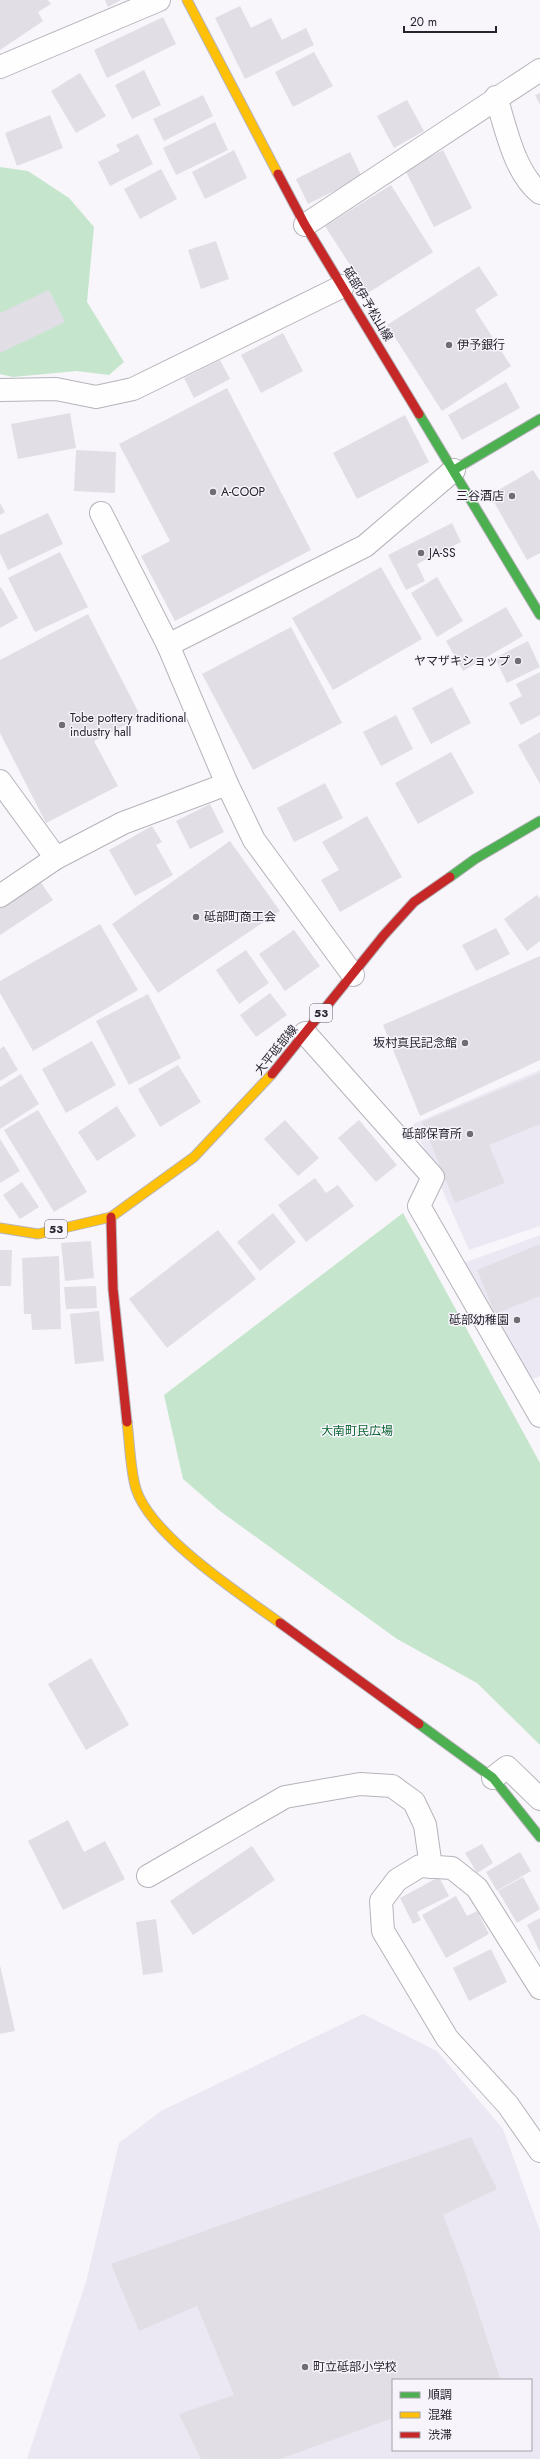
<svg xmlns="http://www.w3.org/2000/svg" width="540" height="2459" font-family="Jost,'Noto Sans JP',sans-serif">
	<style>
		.built { fill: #ece8f3; fill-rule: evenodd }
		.green { fill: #c5e6cd }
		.building { fill: #e1dee6 }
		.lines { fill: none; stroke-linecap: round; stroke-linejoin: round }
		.street-casing { stroke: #b6b3bb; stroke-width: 24 }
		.fast-casing { stroke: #b6b3bb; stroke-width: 11 }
		.slow-casing { stroke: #b6b3bb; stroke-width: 11 }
		.jam-casing { stroke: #b6b3bb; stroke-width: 11 }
		.street { stroke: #fefefe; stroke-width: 22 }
		.fast { stroke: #4caf50; stroke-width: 9 }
		.slow { stroke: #ffc107; stroke-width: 9 }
		.jam { stroke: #c62828; stroke-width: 9 }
		.poi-dot { fill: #706d75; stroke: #f7f5fb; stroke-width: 1.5 }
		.labels { text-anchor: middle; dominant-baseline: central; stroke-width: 3; stroke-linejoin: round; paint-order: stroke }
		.shield { fill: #f7f5fb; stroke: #65626c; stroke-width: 1 }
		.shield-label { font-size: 11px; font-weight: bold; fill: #26232e }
		.street-label { font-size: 12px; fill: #26232e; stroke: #f7f5fb }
		.poi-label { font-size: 12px; fill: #26232e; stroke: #f7f5fb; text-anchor: start }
		.park-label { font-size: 12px; fill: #096530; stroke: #f7f5fb }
	</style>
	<rect width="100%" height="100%" fill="#f8f6fa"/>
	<g class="built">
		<path d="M540 1070V1226L469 1250 413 1124Z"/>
		<path d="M540 1235V1376L529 1380 461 1264Z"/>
		<path d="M363 2014 437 2051 503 2129 540 2231V2459H27L86 2282 119 2143 161 2111ZM393 2380H531V2450H393Z"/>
	</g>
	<g class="green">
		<path d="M0 167 28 171 69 198 94 227 87 302 124 362 109 375 77 371 13 377 0 374Z"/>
		<path d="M403 1213 540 1463V1745L477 1683 397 1639 220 1511 183 1479 164 1395Z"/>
	</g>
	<g class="building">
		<path d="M0 0H48L51 4 38 12 43 21 0 50Z"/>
		<path d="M105 0H121L108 7Z"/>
		<path d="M240 6 251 28 271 18 282 40 306 28 314 45 245 79 215 18Z"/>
		<path d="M163 17 176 44 107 78 94 50Z"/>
		<path d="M314 52 333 86 293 107 275 72Z"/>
		<path d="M144 70 161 105 132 119 115 85Z"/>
		<path d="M80 73 106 116 76 133 51 91Z"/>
		<path d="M540 93V105L535 95Z"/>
		<path d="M203 95 213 116 164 141 153 119Z"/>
		<path d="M407 100 424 131 394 148 377 116Z"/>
		<path d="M50 115 63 148 17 166 5 133Z"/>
		<path d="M215 122 228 150 176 175 163 148Z"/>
		<path d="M138 134 153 164 110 186 98 162 120 151 116 145Z"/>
		<path d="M234 150 247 178 205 199 192 172Z"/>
		<path d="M443 150 472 208 434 227 405 170Z"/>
		<path d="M350 152 362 177 308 204 296 179Z"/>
		<path d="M161 169 177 199 140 219 124 189Z"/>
		<path d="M391 185 433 252 368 293 325 226Z"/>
		<path d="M216 241 229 279 201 289 188 250Z"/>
		<path d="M479 266 498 295 475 310 511 366 442 411 387 325Z"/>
		<path d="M49 290 65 322 0 353V313Z"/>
		<path d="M283 333 303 371 261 393 241 355Z"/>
		<path d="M220 360 230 379 194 398 184 378Z"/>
		<path d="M506 382 520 408 462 440 448 415Z"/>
		<path d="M227 388 311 550 175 621 141 556 170 541 119 444Z"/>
		<path d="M70 413 76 448 18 459 11 424Z"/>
		<path d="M405 415 429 462 357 499 333 453Z"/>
		<path d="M76 450 116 452 115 493 74 491Z"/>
		<path d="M533 470 540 481V553L527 560 490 495Z"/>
		<path d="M0 503 5 512 0 515Z"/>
		<path d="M48 513 63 544 8 570 0 553V535Z"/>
		<path d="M452 523 461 542 417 564 425 581 406 590 388 555Z"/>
		<path d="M60 552 88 607 35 632 8 578Z"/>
		<path d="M381 567 422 639 333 690 292 618Z"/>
		<path d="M437 577 463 621 437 637 411 593Z"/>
		<path d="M1 587 18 618 0 628V588Z"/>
		<path d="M506 607 523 636 463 671 446 641Z"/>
		<path d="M88 614 141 717 94 741 118 786 46 823 0 733V660Z"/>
		<path d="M291 627 342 723 253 770 202 674Z"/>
		<path d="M528 641 540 667 507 683 495 658Z"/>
		<path d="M540 672V715L521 725 509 703 522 696 516 684Z"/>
		<path d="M452 687 471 723 431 744 412 708Z"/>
		<path d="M396 715 413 749 381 766 363 732Z"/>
		<path d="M540 732V784L518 745Z"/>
		<path d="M451 752 474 793 418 824 395 783Z"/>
		<path d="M325 783 343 818 294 842 277 808Z"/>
		<path d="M210 804 224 832 190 849 176 821Z"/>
		<path d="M367 816 402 877 340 912 321 880 339 870 322 842Z"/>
		<path d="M152 826 162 842 156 845 173 875 135 896 109 850Z"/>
		<path d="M230 841 280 911 158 993 112 924Z"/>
		<path d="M39 880 53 900 0 935V907Z"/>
		<path d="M537 895 540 899V941L527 951 504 919Z"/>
		<path d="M100 924 138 990 33 1051 0 993V981Z"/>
		<path d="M496 928 510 954 476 971 462 945Z"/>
		<path d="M294 930 320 966 285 991 259 954Z"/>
		<path d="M246 950 269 983 239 1004 216 970Z"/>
		<path d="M540 956V1060L420 1116 383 1025Z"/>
		<path d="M270 993 287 1015 256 1037 240 1015Z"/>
		<path d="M148 994 181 1058 129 1085 96 1021Z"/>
		<path d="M92 1041 116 1085 66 1113 42 1069Z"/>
		<path d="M4 1046 18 1070 0 1081V1049Z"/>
		<path d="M178 1065 201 1102 160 1127 138 1089Z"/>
		<path d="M540 1073V1124L489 1145 505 1183 455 1203 422 1122Z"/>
		<path d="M21 1074 39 1104 0 1129V1087Z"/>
		<path d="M117 1106 136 1136 97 1161 78 1132Z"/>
		<path d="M38 1110 87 1192 54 1212 4 1130Z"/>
		<path d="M285 1120 319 1158 298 1176 264 1139Z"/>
		<path d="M359 1120 397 1165 376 1182 338 1138Z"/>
		<path d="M0 1139 20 1171 0 1183Z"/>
		<path d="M315 1178 326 1193 338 1185 354 1206 306 1242 278 1205Z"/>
		<path d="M22 1182 39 1207 20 1219 3 1195Z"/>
		<path d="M273 1213 296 1242 260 1271 237 1242Z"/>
		<path d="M218 1230 256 1279 167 1348 129 1299Z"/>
		<path d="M91 1241 94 1278 65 1281 61 1243Z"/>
		<path d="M540 1244V1296L495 1314 477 1270Z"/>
		<path d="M0 1250H12L11 1286H0Z"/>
		<path d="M59 1256 61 1329 32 1330 31 1314H24L22 1258Z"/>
		<path d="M96 1286 97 1308 66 1309 64 1287Z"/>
		<path d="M99 1311 104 1361 75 1364 70 1314Z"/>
		<path d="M91 1658 129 1725 86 1750 48 1684Z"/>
		<path d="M68 1820 84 1852 105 1841 125 1879 63 1910 28 1841Z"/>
		<path d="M482 1844 493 1863 477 1873 465 1853Z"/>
		<path d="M252 1846 275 1880 193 1935 170 1901Z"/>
		<path d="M520 1852 531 1871 497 1891 486 1872Z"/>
		<path d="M439 1877 449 1896 417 1912 421 1920 413 1924 400 1898Z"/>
		<path d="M523 1877 540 1909 517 1923 498 1891Z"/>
		<path d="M456 1896 467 1916 477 1911 489 1934 446 1958 422 1915Z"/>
		<path d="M540 1918V1952L527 1925Z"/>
		<path d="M156 1919 163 1972 143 1975 136 1922Z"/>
		<path d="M491 1949 507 1982 469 2001 453 1968Z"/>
		<path d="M0 1965 15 2031 0 2034Z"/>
		<path d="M471 2137 497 2189 443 2215 464 2269 500 2378 393 2380V2418L280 2459H201L179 2414 234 2395 197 2306 139 2331 111 2264Z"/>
	</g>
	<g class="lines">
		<g class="street-casing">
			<g id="street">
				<path d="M0 67 159 0"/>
				<path d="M496 97C506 128 514 172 540 193"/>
				<path d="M305 225 540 70"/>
				<path d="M0 390 56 389 96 397 133 389 343 286"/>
				<path d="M101 513 168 645"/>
				<path d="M0 781 56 858"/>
				<path d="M0 896 56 858 123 823 227 784"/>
				<path d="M353 975 254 840 227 784 168 645 365 546 454 470"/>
				<path d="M305 1033 433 1177 419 1206 540 1416"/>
				<path d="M493 1778 507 1767 540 1799"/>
				<path d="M148 1876 285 1797 360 1784 392 1786 414 1802 425 1825 431 1867"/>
				<path d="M540 1988 477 1888 452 1868 420 1866 397 1880 381 1901 383 1931 447 2038 508 2105 540 2151"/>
			</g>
		</g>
		<g class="fast-casing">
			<g id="fast">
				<path d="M419 414 540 615"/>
				<path d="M454 470 540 419"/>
				<path d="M450 877 475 859 540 821"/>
				<path d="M419 1724 493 1778 540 1837"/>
			</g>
		</g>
		<g class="slow-casing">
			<g id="slow">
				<path d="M187 0 278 174"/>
				<path d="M0 1228 38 1234 111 1217 194 1157 272 1074"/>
				<path d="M127 1422C130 1444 130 1469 136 1489 151 1536 240 1594 280 1623"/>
			</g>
		</g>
		<g class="jam-casing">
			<g id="jam">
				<path d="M278 174 305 225 419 414"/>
				<path d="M272 1074 384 935 414 902 450 877"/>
				<path d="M111 1217 113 1289 127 1422"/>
				<path d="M280 1623 419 1724"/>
			</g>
		</g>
		<use href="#street" class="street"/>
		<use href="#fast" class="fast"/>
		<use href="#slow" class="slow"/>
		<use href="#jam" class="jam"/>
	</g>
	<g class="poi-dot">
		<circle cx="449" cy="345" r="4"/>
		<circle cx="213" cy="492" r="4"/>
		<circle cx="512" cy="496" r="4"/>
		<circle cx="421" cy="553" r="4"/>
		<circle cx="518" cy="661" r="4"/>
		<circle cx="62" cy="725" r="4"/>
		<circle cx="196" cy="917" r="4"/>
		<circle cx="465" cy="1043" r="4"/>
		<circle cx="470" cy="1134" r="4"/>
		<circle cx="517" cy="1320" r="4"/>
		<circle cx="305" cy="2367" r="4"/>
	</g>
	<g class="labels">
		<g class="shield">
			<rect x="310" y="1004" width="22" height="18" rx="3"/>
			<rect x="45" y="1220" width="22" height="18" rx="3"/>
		</g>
		<g class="shield-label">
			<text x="321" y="1013">53</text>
			<text x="56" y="1229">53</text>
		</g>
		<g class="street-label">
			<text transform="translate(368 304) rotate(59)">砥部伊予松山線</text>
			<text transform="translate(276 1050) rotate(-51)">大平砥部線</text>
		</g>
		<g class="poi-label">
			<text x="457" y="345">伊予銀行</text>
			<text x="221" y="492">A-COOP</text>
			<text x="504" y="496" text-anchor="end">三谷酒店</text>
			<text x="429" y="553">JA-SS</text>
			<text x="510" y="661" text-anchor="end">ヤマザキショップ</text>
			<text x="70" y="718">Tobe pottery traditional<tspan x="70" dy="14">industry hall</tspan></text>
			<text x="204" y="917">砥部町商工会</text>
			<text x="457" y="1043" text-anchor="end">坂村真民記念館</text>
			<text x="462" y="1134" text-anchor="end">砥部保育所</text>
			<text x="509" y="1320" text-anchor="end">砥部幼稚園</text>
			<text x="313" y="2367">町立砥部小学校</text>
		</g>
		<g class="park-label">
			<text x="357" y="1431">大南町民広場</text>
		</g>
	</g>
	<rect x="392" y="2379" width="140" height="72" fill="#f7f5fb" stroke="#a3a1a9"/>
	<rect x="400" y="2392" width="20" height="6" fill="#4caf50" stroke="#a3a1a9"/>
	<text x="428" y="2399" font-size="12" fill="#26232e">順調</text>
	<rect x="400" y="2412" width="20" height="6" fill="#ffc107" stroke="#a3a1a9"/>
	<text x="428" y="2419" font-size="12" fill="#26232e">混雑</text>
	<rect x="400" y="2432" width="20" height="6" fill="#c62828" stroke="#a3a1a9"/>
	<text x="428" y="2439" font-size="12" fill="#26232e">渋滞</text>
	<path d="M404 26v6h92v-6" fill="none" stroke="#26232e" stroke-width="2"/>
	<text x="410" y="26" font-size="12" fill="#26232e" stroke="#f7f5fb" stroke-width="3" paint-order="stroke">20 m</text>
</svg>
